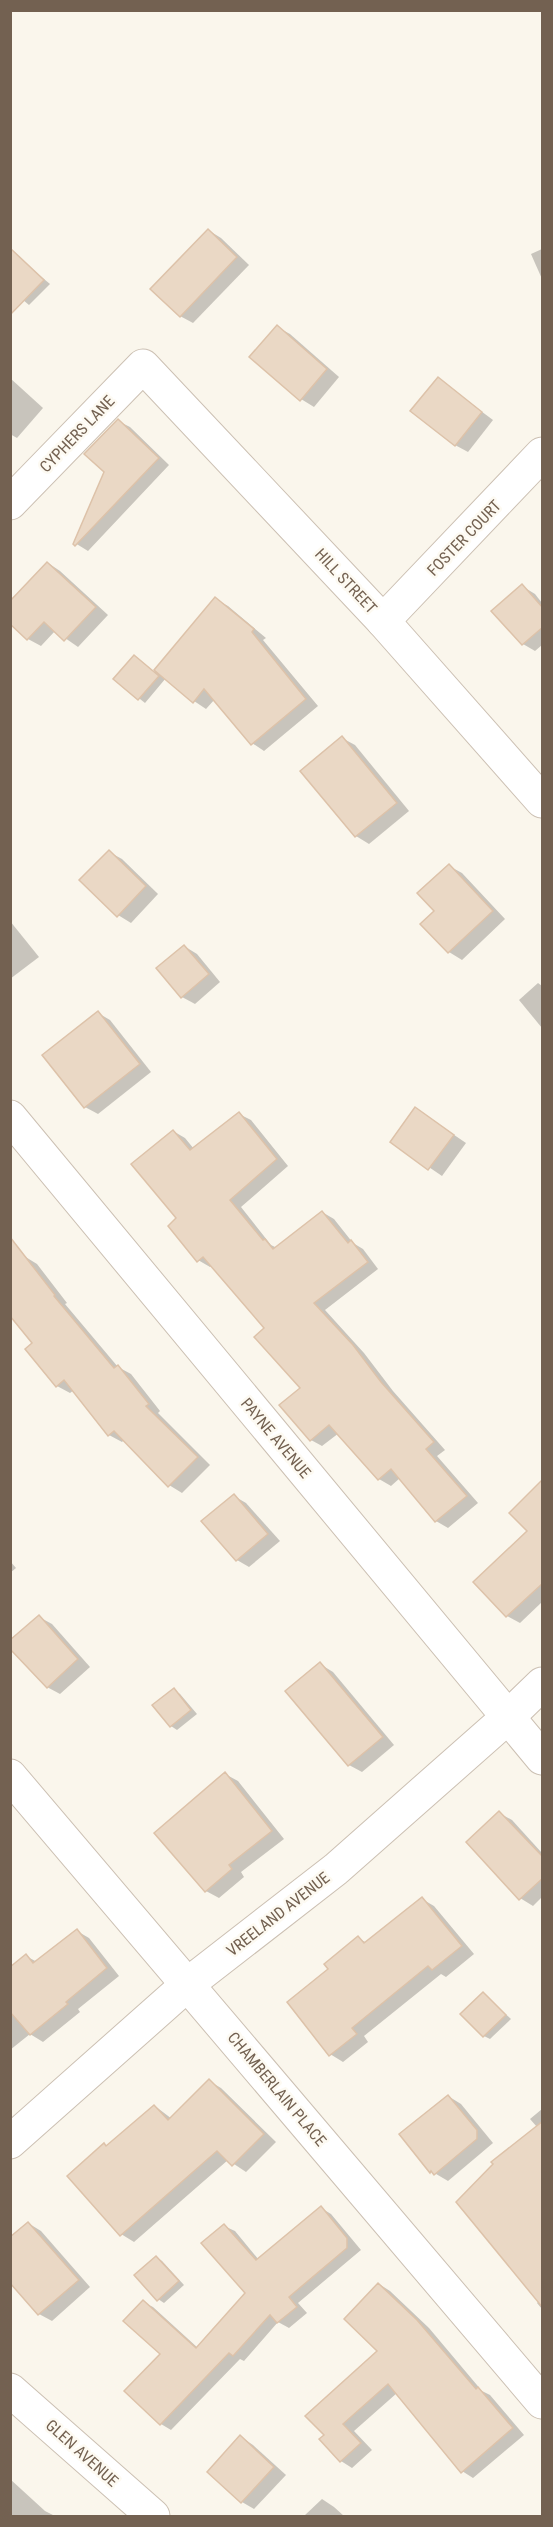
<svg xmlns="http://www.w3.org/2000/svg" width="553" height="2527" font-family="'Roboto Condensed',sans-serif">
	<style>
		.shadow { fill: #0003 }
		.building { fill: #ead8c5; stroke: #ddc2a9; stroke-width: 1.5 }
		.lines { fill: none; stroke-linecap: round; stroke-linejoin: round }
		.minor-casing { stroke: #ccc0b3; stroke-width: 35 }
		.tertiary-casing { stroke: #ccc0b3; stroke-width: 35 }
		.minor { stroke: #fff; stroke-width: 33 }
		.tertiary { stroke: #fff; stroke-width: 33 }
		.labels { text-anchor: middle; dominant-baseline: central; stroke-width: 5; stroke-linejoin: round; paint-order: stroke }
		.street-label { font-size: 16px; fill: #736151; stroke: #fdfaf2 }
	</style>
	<rect width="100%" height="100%" fill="#faf6ec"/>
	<g class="shadow">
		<path d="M208 230 221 238 249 265 193 323 180 316Z"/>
		<path d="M542 249V279L531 254Z"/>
		<path d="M20 259 50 284 29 305 10 289Z"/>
		<path d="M277 327 290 334 339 377 314 407 301 399Z"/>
		<path d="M10 378 43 408 17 438 10 434Z"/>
		<path d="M438 379 493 420 468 452 455 445Z"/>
		<path d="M118 421 130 427 169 465 88 551 75 543 105 472Z"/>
		<path d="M48 563 60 571 108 615 78 647 55 631 41 646 28 639Z"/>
		<path d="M522 586 535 594 542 603V645L535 651 523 644Z"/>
		<path d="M215 599 228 606 266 638 263 640 318 706 264 751 252 743 215 699 206 709 194 701 166 678 145 703 115 679 135 657 154 672Z"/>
		<path d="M342 738 355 745 409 811 369 844 356 836 302 771Z"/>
		<path d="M109 852 122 859 158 894 131 923 118 915Z"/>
		<path d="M449 866 462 873 505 919 462 960 449 952 423 924 436 911Z"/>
		<path d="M10 921 39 957 10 979Z"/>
		<path d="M184 946 197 954 220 982 195 1004 182 997Z"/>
		<path d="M538 983 542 986V1028L519 1000Z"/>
		<path d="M98 1013 110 1020 151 1072 98 1114 85 1107Z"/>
		<path d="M416 1109 466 1143 442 1176 392 1142Z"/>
		<path d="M239 1114 251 1120 288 1166 241 1207 271 1245 277 1248 322 1212 334 1219 353 1243 363 1249 378 1269 325 1310 364 1353 393 1391 445 1450 437 1456 478 1503 448 1528 436 1521 400 1478 391 1486 379 1479 339 1433 322 1446 311 1440 302 1388 267 1328 212 1266 210 1267 198 1260 178 1219 173 1131 185 1138 194 1149Z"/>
		<path d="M24 1256 37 1264 67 1303 65 1304 118 1367 131 1374 160 1411 158 1413 210 1465 182 1493 169 1485 124 1440 122 1442 109 1435 74 1390 70 1393 57 1386 35 1344Z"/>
		<path d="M542 1484V1602L520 1623 507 1616Z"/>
		<path d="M234 1496 246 1503 280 1541 249 1567 237 1560Z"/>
		<path d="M10 1561 16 1568 10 1573Z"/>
		<path d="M39 1617 52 1624 90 1667 60 1694 47 1687Z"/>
		<path d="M320 1664 333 1672 394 1745 362 1772 349 1765Z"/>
		<path d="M174 1690 180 1694 197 1714 177 1730 171 1726Z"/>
		<path d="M225 1774 238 1781 284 1839 241 1872 244 1877 219 1898 206 1891Z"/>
		<path d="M499 1813 512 1820 542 1853V1897L533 1906 520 1898Z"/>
		<path d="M422 1899 434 1906 474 1954 446 1977 441 1974 364 2036 368 2042 343 2062 330 2054 331 1969 358 1938 367 1943Z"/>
		<path d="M77 1931 89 1938 119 1976 78 2009 80 2012 43 2042 30 2034 10 2050V1970L26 1956 37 1962Z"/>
		<path d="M483 1994 511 2019 490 2039 484 2036Z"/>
		<path d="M209 2081 221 2088 276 2142 246 2172 228 2160 134 2242 121 2234 104 2145 108 2147 155 2106 172 2119Z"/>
		<path d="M448 2096 461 2104 493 2143 448 2181 431 2171Z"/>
		<path d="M542 2109V2309L537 2303 539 2301 537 2127 530 2119Z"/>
		<path d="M321 2208 331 2214 361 2250 298 2303 307 2313 289 2328 278 2322 244 2361 240 2359 171 2430 161 2424 162 2354 143 2302 153 2307 198 2348 247 2293 224 2226 235 2231 259 2260Z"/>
		<path d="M28 2223 41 2231 90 2287 52 2321 39 2314Z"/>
		<path d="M156 2257 162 2261 184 2285 164 2303 158 2299Z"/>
		<path d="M379 2284 390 2291 429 2328 482 2391 490 2395 524 2435 473 2478 462 2471 397 2393 354 2431 372 2450 352 2468 341 2461 321 2439 380 2351Z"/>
		<path d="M241 2437 253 2445 286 2475 254 2509 242 2502Z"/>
		<path d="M10 2479 45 2511 55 2516H10Z"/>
		<path d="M322 2499 334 2507 344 2516H304Z"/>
	</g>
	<g class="building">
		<path d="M208 229 237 257 180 317 150 289Z"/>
		<path d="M10 248 44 280 10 315Z"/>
		<path d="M277 325 327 369 300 401 249 357Z"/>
		<path d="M438 377 482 412 455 446 410 411Z"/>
		<path d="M118 419 159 458 75 546 73 544 104 472 84 454Z"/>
		<path d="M47 562 96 607 64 641 44 622 27 640 10 624V601Z"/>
		<path d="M522 584 543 608V627L522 645 491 611Z"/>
		<path d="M215 597 254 629 252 632 306 699 251 745 204 689 193 703 154 670Z"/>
		<path d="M134 655 159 676 138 700 113 679Z"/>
		<path d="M342 736 397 803 355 837 300 771Z"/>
		<path d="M109 850 146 886 117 917 79 880Z"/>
		<path d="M449 864 493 911 448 953 420 924 434 911 417 893Z"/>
		<path d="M184 945 209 974 181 998 156 968Z"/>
		<path d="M98 1011 140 1064 84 1108 42 1055Z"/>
		<path d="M415 1107 454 1135 428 1170 390 1142Z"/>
		<path d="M239 1112 277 1159 230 1200 263 1240 265 1239 273 1249 322 1211 348 1243 351 1240 368 1262 314 1303 353 1345 381 1382 434 1442 426 1449 467 1496 435 1522 391 1469 378 1480 329 1425 310 1441 279 1405 300 1388 254 1337 264 1328 203 1257 197 1262 168 1226 176 1218 131 1164 173 1130 190 1150Z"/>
		<path d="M10 1237 55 1295 54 1296 114 1368 118 1365 149 1404 146 1406 198 1457 168 1487 114 1431 108 1436 64 1380 56 1387 25 1349 32 1343 10 1316Z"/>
		<path d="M543 1479V1583L506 1617 473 1582 527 1531 509 1513Z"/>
		<path d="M234 1494 268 1534 236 1561 201 1521Z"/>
		<path d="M39 1615 78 1659 47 1688 10 1649V1640Z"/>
		<path d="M320 1662 383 1737 348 1766 285 1691Z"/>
		<path d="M174 1688 191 1710 170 1727 152 1705Z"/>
		<path d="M225 1772 272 1831 229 1865 232 1869 205 1892 154 1833Z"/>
		<path d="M499 1811 543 1857V1878L519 1900 466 1842Z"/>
		<path d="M422 1897 462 1946 432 1970 428 1966 352 2028 357 2034 329 2056 287 2002 328 1969 324 1964 358 1936 364 1943Z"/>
		<path d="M77 1929 107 1968 66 2002 68 2004 30 2035 10 2012V1967L26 1954 33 1963Z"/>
		<path d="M483 1992 506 2015 483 2037 460 2014Z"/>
		<path d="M209 2079 264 2134 232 2166 217 2151 120 2236 67 2176 104 2143 106 2146 154 2105 168 2120Z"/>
		<path d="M448 2095 477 2130V2139L434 2175 431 2171 430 2173 399 2134Z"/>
		<path d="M543 2121V2308L456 2202 493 2164 491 2162Z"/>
		<path d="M321 2206 347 2238V2248L289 2297 297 2307 277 2323 270 2315 233 2356 229 2353 160 2425 124 2391 160 2354 123 2321 143 2300 196 2348 245 2293 201 2243 224 2224 256 2260Z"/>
		<path d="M28 2222 79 2280 38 2315 10 2283V2237Z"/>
		<path d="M156 2256 179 2281 157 2301 134 2275Z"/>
		<path d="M378 2283 417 2320 476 2389 478 2387 513 2428 461 2473 388 2384 343 2424 361 2443 340 2462 319 2439 324 2435 305 2416 377 2351 344 2319Z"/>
		<path d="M240 2435 274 2467 241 2503 207 2472Z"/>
	</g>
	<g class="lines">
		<g class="minor-casing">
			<g id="minor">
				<path d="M10 503 143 366 383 621 542 801"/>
				<path d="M383 621 542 454"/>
				<path d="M10 1117 542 1758"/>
				<path d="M10 1776 542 2402"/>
				<path d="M10 2142 188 1984 336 1869 508 1717 542 1684"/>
			</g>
		</g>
		<g class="tertiary-casing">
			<path id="tertiary" d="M10 2390 153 2516"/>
		</g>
		<use href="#minor" class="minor"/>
		<use href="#tertiary" class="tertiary"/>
	</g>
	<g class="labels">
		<g class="street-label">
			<text transform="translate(77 434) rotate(-46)">CYPHERS LANE</text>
			<text transform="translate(464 538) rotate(-46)">FOSTER COURT</text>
			<text transform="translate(346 581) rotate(47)">HILL STREET</text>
			<text transform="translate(276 1438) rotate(50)">PAYNE AVENUE</text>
			<text transform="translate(278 1914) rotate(-38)">VREELAND AVENUE</text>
			<text transform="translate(277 2089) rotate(50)">CHAMBERLAIN PLACE</text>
			<text transform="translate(82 2453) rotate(42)">GLEN AVENUE</text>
		</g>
	</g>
	<rect width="553" height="2527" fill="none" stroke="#736151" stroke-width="24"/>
</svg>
